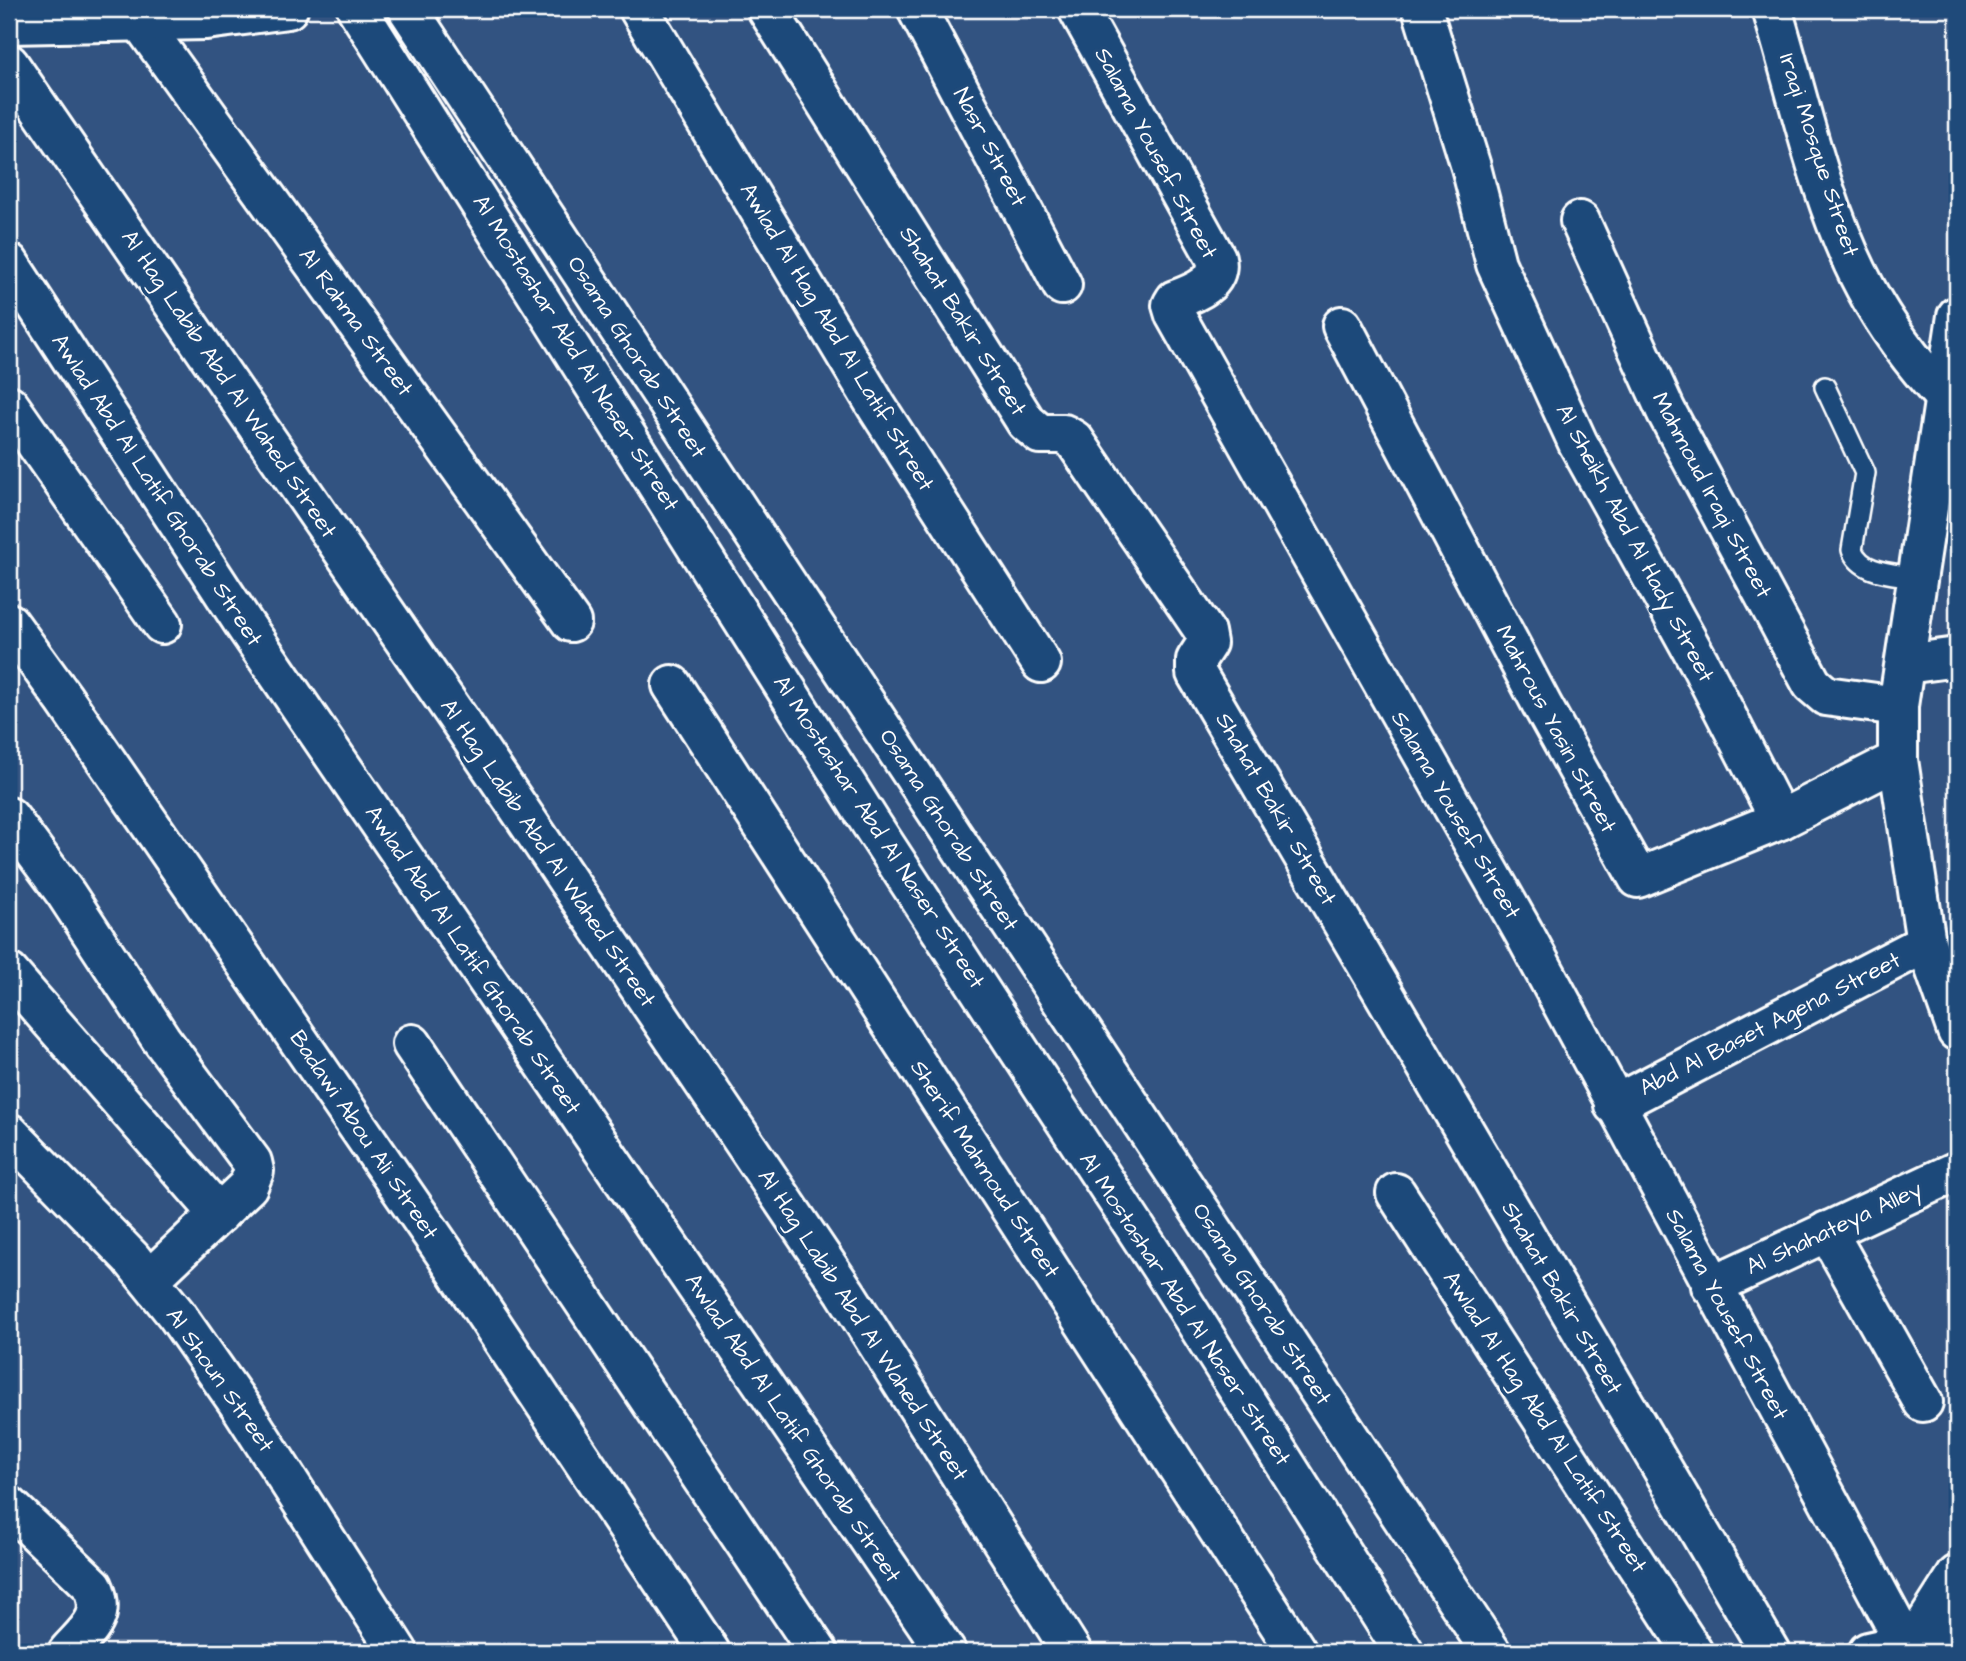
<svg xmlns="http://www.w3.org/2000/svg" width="1966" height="1661" font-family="'Architects Daughter',sans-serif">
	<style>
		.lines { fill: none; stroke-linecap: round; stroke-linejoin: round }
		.lane-casing { stroke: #fff; stroke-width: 24 }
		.street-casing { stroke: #fff; stroke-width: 44 }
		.secondary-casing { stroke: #fff; stroke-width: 44 }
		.lane { stroke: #1f4a7a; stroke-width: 19 }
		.street { stroke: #1f4a7a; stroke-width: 38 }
		.secondary { stroke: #1f4a7a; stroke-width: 38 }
		.labels { text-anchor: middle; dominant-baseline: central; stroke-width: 7; stroke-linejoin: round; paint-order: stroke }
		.street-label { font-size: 23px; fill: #fff; stroke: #1f4a7a }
	</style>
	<rect width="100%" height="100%" fill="#325381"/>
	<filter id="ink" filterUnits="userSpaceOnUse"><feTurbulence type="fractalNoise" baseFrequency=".0143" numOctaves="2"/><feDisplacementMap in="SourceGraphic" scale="14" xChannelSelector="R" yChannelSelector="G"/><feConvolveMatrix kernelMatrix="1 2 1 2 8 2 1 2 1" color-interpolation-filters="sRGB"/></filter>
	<g filter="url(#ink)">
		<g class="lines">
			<g class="lane-casing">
				<path id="lane" d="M1825 387 1865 473 1852 550C1862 575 1895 573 1919 578"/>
			</g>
			<g class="street-casing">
				<g id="street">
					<path d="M357 9 870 822 1166 1275 1404 1652"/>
					<path d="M408 9 1491 1652"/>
					<path d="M639 9 877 407 1041 663"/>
					<path d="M767 9 1026 422 1040 434H1064L1074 440 1205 632 1207 643 1196 660V673L1770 1652"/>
					<path d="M917 9 1062 285"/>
					<path d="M1078 9 1216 258C1222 283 1194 293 1175 300L1172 305 1175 315 1524 933 1905 1643"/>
					<path d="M1422 9 1471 167 1496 264 1578 443 1699 662 1780 820"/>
					<path d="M1772 9C1799 98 1821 205 1865 287 1887 329 1915 365 1946 399"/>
					<path d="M140 21 571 622"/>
					<path d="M9 24 206 20 288 9"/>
					<path d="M9 64 466 730 845 1292 1072 1652"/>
					<path d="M1580 221 1666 411 1812 684 1826 696 1898 706"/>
					<path d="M9 263 244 624 946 1652"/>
					<path d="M1957 316 1898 706V760L1926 943 1957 1031"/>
					<path d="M1342 326 1542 705 1638 878 1780 820 1898 760"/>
					<path d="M9 405 162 624"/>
					<path d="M9 623 64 699 444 1252 710 1652"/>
					<path d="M1906 664 1957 657"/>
					<path d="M672 685 1297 1652"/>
					<path d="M9 817 66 894 161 1039 252 1162 254 1171 248 1186 149 1280"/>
					<path d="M9 973 219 1214"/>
					<path d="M412 1044 818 1652"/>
					<path d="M1614 1105 1926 943"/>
					<path d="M9 1133 131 1258 176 1314 243 1410 398 1652"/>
					<path d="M1396 1193 1693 1652"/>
					<path d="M1827 1231 1923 1402"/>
					<path d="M1711 1286 1957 1171"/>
					<path d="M9 1506 93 1586C107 1617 88 1630 68 1652"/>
					<path d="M1915 1641 1957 1575"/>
				</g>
			</g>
			<g class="secondary-casing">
				<path id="secondary" d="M1868 1652 1957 1632"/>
			</g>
			<use href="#lane" class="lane"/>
			<use href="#street" class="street"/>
			<use href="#secondary" class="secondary"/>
		</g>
	</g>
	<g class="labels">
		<g class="street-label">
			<text transform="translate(990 147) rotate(62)">Nasr Street</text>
			<text transform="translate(1156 153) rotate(62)">Salama Yousef Street</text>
			<text transform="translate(1819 155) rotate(72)">Iraqi Mosque Street</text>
			<text transform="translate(963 321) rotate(58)">Shahat Bakir Street</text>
			<text transform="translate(356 322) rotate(54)">Al Rahma Street</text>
			<text transform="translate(837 337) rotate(59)">Awlad Al Hag Abd Al Latif Street</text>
			<text transform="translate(576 353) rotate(58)">Al Mostashar Abd Al Naser Street</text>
			<text transform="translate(637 357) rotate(57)">Osama Ghorab Street</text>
			<text transform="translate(229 384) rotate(56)">Al Hag Labib Abd Al Wahed Street</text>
			<text transform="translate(157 490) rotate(57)">Awlad Abd Al Latif Ghorab Street</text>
			<text transform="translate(1712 495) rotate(62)">Mahmoud Iraqi Street</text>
			<text transform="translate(1635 543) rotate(62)">Al Sheikh Abd Al Hady Street</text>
			<text transform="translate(1556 729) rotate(62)">Mahrous Yasin Street</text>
			<text transform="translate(1276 809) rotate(60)">Shahat Bakir Street</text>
			<text transform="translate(1456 815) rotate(60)">Salama Yousef Street</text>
			<text transform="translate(949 830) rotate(57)">Osama Ghorab Street</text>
			<text transform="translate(879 832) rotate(57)">Al Mostashar Abd Al Naser Street</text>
			<text transform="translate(548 853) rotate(56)">Al Hag Labib Abd Al Wahed Street</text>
			<text transform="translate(473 960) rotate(56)">Awlad Abd Al Latif Ghorab Street</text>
			<text transform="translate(1770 1024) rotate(-27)">Abd Al Baset Agena Street</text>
			<text transform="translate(364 1135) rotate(56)">Badawi Abou Ali Street</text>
			<text transform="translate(985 1169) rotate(57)">Sherif Mahmoud Street</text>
			<text transform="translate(1834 1228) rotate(-25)">Al Shahateya Alley</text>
			<text transform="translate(1562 1298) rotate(60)">Shahat Bakir Street</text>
			<text transform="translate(1262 1304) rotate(57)">Osama Ghorab Street</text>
			<text transform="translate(1185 1309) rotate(57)">Al Mostashar Abd Al Naser Street</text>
			<text transform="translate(1727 1314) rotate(62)">Salama Yousef Street</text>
			<text transform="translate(863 1325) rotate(57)">Al Hag Labib Abd Al Wahed Street</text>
			<text transform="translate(220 1380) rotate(55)">Al Shoun Street</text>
			<text transform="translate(1545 1422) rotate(57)">Awlad Al Hag Abd Al Latif Street</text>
			<text transform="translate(793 1428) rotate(56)">Awlad Abd Al Latif Ghorab Street</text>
		</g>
	</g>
	<rect width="1966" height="1661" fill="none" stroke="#1f4a7a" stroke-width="35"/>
	<rect x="18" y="18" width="1931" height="1626" fill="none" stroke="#fff" stroke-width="2.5" filter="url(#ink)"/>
</svg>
